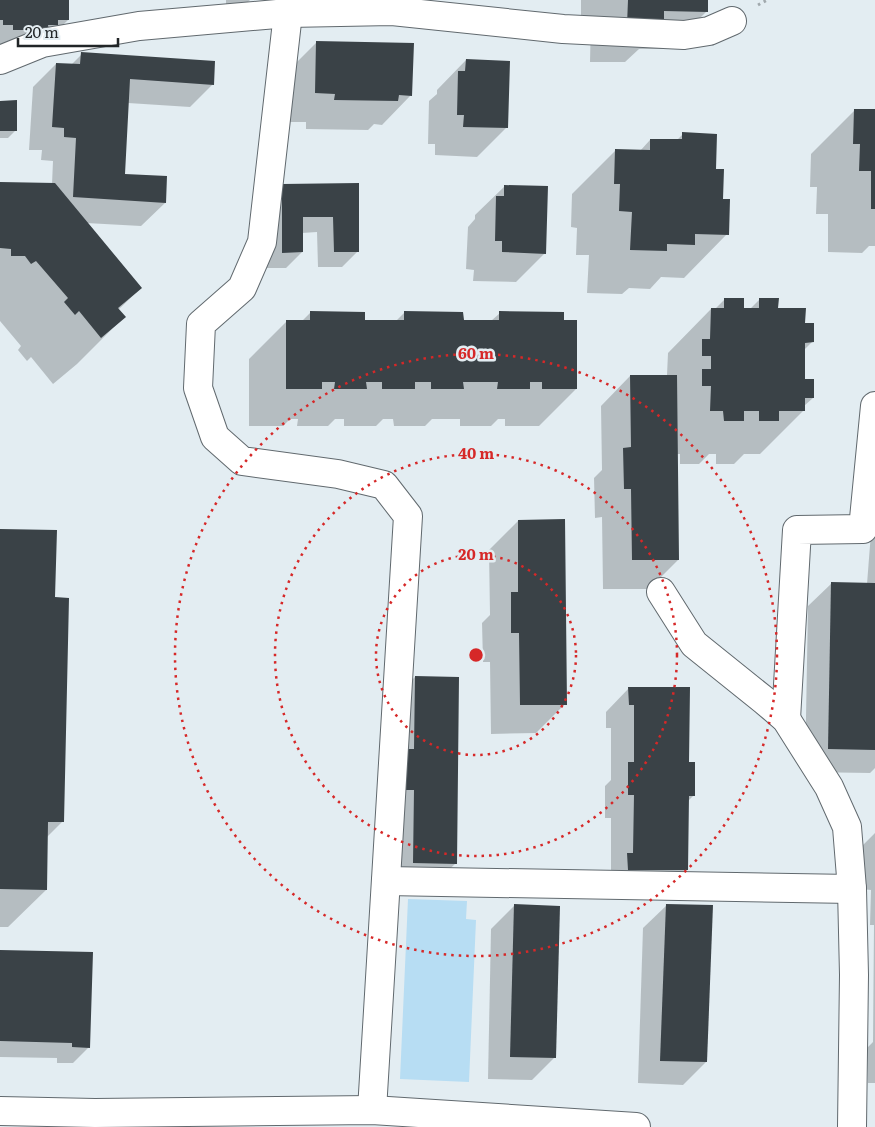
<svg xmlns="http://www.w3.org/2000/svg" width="875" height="1127" font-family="Literata,serif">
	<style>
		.green { fill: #b7ddf3 }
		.shadow { fill: #0003 }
		.building { fill: #3a4247 }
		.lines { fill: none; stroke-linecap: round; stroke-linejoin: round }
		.street-casing { stroke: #61696e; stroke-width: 30 }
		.path { stroke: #a1a9ad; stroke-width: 3; stroke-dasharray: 2.5 4; stroke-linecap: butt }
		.street { stroke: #fff; stroke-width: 28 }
		.ring { fill: none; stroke: #d62828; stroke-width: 2.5; stroke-dasharray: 2.5 5 }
		.centre { fill: #d62828; stroke: #e3edf2; stroke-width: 2.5 }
		.ring-label { font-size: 15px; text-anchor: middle; font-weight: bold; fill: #d62828; stroke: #e3edf2; stroke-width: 5; stroke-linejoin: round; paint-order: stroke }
	</style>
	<rect width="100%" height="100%" fill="#e3edf2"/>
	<path class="green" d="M408 899 467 901 466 919 476 920 469 1082 400 1079Z"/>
	<g class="shadow">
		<path d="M0 0H68V20L30 57 0 67Z"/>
		<path d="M226 0H250L246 4H226Z"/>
		<path d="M581 0H707V11L669 49H639L625 62H590L591 17H581Z"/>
		<path d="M317 42 411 95 382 125 374 124 368 130 306 129V122H286L288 71Z"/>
		<path d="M82 54 213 84 190 107 128 103 123 175 165 203 141 226 86 223 141 288 118 310 124 317 77 364 53 384 31 357 27 361 18 350 21 346 0 321V183L52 184 53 161 41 160 42 150H29L33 87 56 64 71 65Z"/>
		<path d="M466 60 506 128 477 157 435 155V144H428L429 101 437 94V90Z"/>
		<path d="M0 102 16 130 8 138H0Z"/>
		<path d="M855 110H875V246H869L862 253 828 252V214H816L817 187H810L811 154Z"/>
		<path d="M683 134 714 170 727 234 684 278 661 277 650 289 629 288 622 294 587 293 589 255H576L577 228 571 227 572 194 616 150 640 151 650 140 676 141Z"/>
		<path d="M357 184 358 251 342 267H318L317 232 302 233V252L286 268H267L266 201 282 185Z"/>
		<path d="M505 186 545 253 516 282 473 281 474 270 466 269 468 227 475 219V215Z"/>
		<path d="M725 299 743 309H750L760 299 804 325 812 342 804 350V380L813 398 804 406V410L760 454H744L734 464H716V454H709L699 464H680V454H677L678 560 649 589H603L602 517 595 518 594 478 602 470 601 406 630 376 667 375 668 353 711 309H715Z"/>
		<path d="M311 312 364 321H396L404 313 462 321H491L500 313 563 322 576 389 539 426H505V419H498L491 426H460V419H432L425 426H394L393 419H383L376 426H344V419H335L328 426H297L298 419H290L283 426H249V359L287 321H302Z"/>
		<path d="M875 481V768L870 773 805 772 808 606 832 583 867 584Z"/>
		<path d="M518 521 565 704 536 733 491 734 490 662H483L482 623 490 615 489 550Z"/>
		<path d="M0 530 54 599 63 821 47 837 46 890 8 927H0Z"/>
		<path d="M415 677 456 863 426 892H384L377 819 378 780 385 772 386 706Z"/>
		<path d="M629 688 687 763 694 795 687 802V870L664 893 611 871V818H605V786L611 780V728H606V712Z"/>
		<path d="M875 833V1083H868V1047L873 1042 874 925H870L871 890 861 889V847Z"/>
		<path d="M667 905 706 1062 683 1085 638 1083 643 928Z"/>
		<path d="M514 906 555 1057 532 1080 488 1079 491 929Z"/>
		<path d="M0 951 89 1047 73 1063H57V1058L0 1057Z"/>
	</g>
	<g class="building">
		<path d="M0 0H69V20H58V25H48L49 30H13V25H3V20H0Z"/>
		<path d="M628 0H708V12L664 11V25H627Z"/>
		<path d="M316 41 414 43 412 96 399 95 398 101 334 100 335 94 315 93Z"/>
		<path d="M81 52 215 61 214 85 130 79 125 174 167 176 166 203 73 197 76 138 64 137V128L52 127 56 63 80 64Z"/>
		<path d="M466 59 510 61 508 128 463 127 464 115H457L458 71H465Z"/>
		<path d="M17 100V131H0V101Z"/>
		<path d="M854 109H875V209H871V171H859L860 144H853Z"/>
		<path d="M682 132 717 134 716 169H724L723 199H730L729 235 695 234V245L667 244V251L630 250 632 212 619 211 620 184H614L615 149 650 150V139H682Z"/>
		<path d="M0 182 55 183 142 288 118 308 126 317 101 338 79 311 75 315 64 302 68 298 36 261 31 264 25 256H11V249L0 248Z"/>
		<path d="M359 183V252H334L333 217H303V252L282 253V184Z"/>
		<path d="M504 185 548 186 546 254 502 252V241H495L496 196H504Z"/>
		<path d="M724 298H744V308H759V298H779L778 308H806L805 323H814V342L805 343V379H814V398H805V411H779V421H759V411H744V421H724L723 411H710L711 386H702V369H711V356H702V339H710L711 308H724Z"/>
		<path d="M310 311 365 312V320H404V311L463 312 464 320H499V311L564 312V320H577V389H542V382H530V389H497L498 382H463L464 389H431V382H415V389H382V382H366L367 389H334L335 382H322V389H286V320H310Z"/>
		<path d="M630 375H677L679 560H632L631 489H624L623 448 631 447Z"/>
		<path d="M565 519 567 705H520L519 633H511V592H518V520Z"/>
		<path d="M0 529 57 530 55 597 69 598 64 822H48L47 890 0 889Z"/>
		<path d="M831 582 875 583V750L828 749Z"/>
		<path d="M415 676 459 677 457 864 413 863 414 790H406V749H414Z"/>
		<path d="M628 687H690L689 762H695V796H689L688 870H628L627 853H633L634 795H628V762H634V705H629Z"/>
		<path d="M514 904 560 906 556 1058 510 1057Z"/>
		<path d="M666 904 713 905 707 1062 660 1061Z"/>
		<path d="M0 950 93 952 90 1048 72 1047V1043L0 1041Z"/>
	</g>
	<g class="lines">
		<g class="street-casing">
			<g id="street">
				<path d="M288 13 262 242 242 288 201 324 198 388 215 437 242 461 338 474 384 485 408 516 372 1110"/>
				<path d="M0 60 42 43 139 26 288 13 392 11 563 29 684 35 709 31 732 21"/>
				<path d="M661 592 694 644 765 701 786 719 829 787 847 827 852 889 854 975 852 1127"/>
				<path d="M786 719 797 530 863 529 875 406"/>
				<path d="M386 881 852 889"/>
				<path d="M0 1111 95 1113 372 1110 636 1127"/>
			</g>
		</g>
		<path class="path" d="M758 5 767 0"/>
		<use href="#street" class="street"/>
	</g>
	<g class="ring">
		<circle cx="476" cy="655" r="100"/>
		<circle cx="476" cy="655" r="201"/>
		<circle cx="476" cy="655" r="301"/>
	</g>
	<circle cx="476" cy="655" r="8" class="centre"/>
	<g class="ring-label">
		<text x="476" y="359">60 m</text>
		<text x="476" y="459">40 m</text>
		<text x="476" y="560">20 m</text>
	</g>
	<path d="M18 38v8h100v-8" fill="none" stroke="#212527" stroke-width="2.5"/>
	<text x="25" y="38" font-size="15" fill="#212527" stroke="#e3edf2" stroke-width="4" paint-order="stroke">20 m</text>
</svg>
